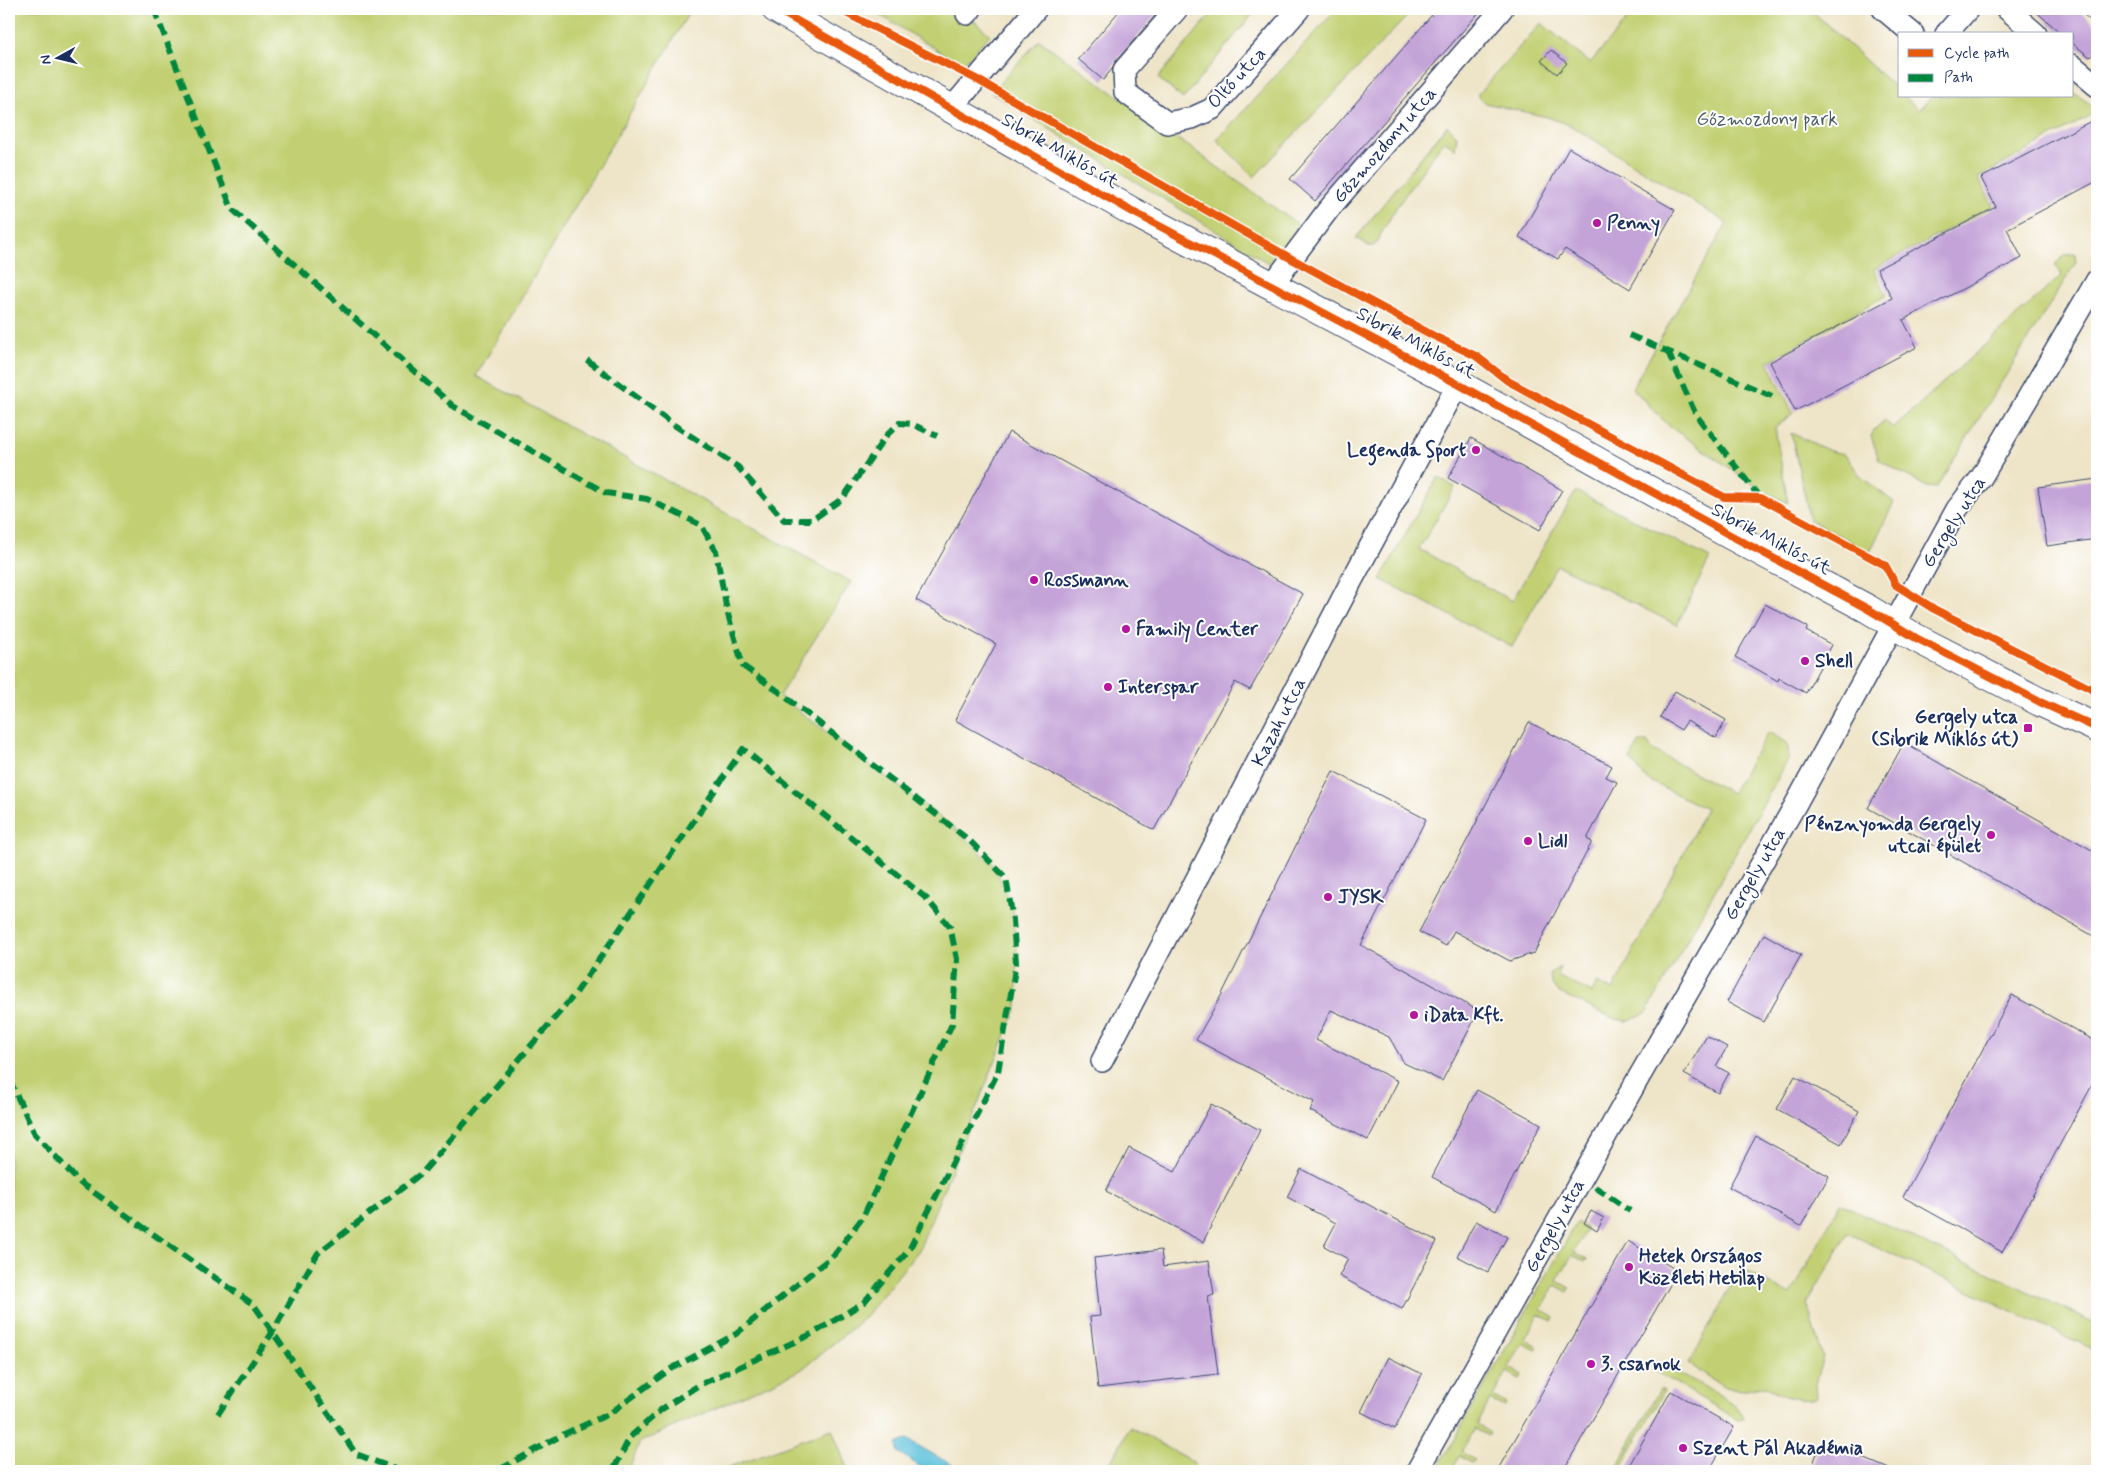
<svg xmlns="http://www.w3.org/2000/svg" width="2106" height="1480" font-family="Mynerve,sans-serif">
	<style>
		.green { fill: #c2d073; stroke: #6e8068 }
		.water { fill: #5cc1da; stroke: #3c789c }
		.building { fill: #c4a4d8 }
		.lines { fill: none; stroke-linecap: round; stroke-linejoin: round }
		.minor-casing { stroke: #3b4a6e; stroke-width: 24 }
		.tertiary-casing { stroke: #3b4a6e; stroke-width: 30 }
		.minor { stroke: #fff; stroke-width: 21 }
		.tertiary { stroke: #fff; stroke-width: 28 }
		.quiet { stroke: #00873e; stroke-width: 6; stroke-dasharray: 12 6; stroke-linecap: butt }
		.cycleway-casing { stroke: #fff; stroke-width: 11 }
		.cycleway { stroke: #e8590c; stroke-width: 8 }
		.poi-dot { fill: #b5179e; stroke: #fff; stroke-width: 2 }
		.labels { text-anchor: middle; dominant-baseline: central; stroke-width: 4; stroke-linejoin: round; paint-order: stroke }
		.street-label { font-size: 19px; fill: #1b2f5e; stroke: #fff }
		.park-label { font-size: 19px; fill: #4d5f64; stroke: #fff }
		.poi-label { font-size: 19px; font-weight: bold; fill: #1b2f5e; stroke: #fff; text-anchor: start }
	</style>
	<rect width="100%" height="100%" fill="#fff"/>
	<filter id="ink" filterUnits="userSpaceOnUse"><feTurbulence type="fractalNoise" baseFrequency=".02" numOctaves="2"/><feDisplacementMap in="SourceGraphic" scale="10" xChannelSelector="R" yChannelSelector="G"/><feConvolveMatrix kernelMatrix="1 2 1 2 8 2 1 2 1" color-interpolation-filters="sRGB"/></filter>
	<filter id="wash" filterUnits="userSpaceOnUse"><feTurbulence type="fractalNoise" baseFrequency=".0096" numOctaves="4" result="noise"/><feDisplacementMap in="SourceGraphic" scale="20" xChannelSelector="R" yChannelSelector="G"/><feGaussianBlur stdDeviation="1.12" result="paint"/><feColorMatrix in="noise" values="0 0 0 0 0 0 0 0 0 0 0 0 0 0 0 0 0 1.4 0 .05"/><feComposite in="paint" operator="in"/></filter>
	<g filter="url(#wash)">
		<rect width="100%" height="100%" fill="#eee4c7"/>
		<g class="green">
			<path d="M9 9H691L476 376 851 582 779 696 958 831 994 865 1013 910 1017 950V1007L919 1250 863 1319 801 1370 640 1442 628 1471H9Z"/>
			<path d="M870 9H961L990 35 962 65Z"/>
			<path d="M1215 9H1257L1183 99 1158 78Z"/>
			<path d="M1337 9H1414L1254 177 1217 140Z"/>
			<path d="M1636 9H1810L1900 92V96H1904L1919 110 1932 96H2072V92L2097 108V112L1978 178 1993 206 1874 269 1887 295 1768 362 1793 413 1775 428 1788 503 1763 491 1669 426 1632 388 1727 223 1570 125 1547 117 1485 103 1477 95 1541 23 1590 63Z"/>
			<path d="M1039 40 1299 225 1270 264 991 93Z"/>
			<path d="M1447 125 1457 135 1455 149 1444 140 1396 208 1374 246H1369L1356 238Z"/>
			<path d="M2075 254 2076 262 1936 488 1927 487 1879 460 1871 436 1876 428 1885 420 1893 428 2062 275 2055 264 2066 255Z"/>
			<path d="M1791 433 1830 451 1845 454 1861 477 1894 502 1870 552 1810 520Z"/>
			<path d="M1438 477 1455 487 1419 549 1512 601 1576 491 1710 558 1677 625 1557 565 1512 647 1380 579Z"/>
			<path d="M1768 732C1783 741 1791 742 1788 760L1647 1012 1629 1021 1615 1019 1558 992 1551 983 1550 973 1560 967 1557 976 1592 993 1597 983 1613 990 1706 809 1646 779 1630 759 1640 742H1647L1653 750 1732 793Z"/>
			<path d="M1840 1203 2097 1324V1351L1848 1233 1807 1304 1823 1357 1816 1380 1817 1398C1797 1402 1783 1397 1766 1386L1741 1391 1725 1387 1689 1364 1738 1273 1744 1270 1791 1295Z"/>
			<path d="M1577 1222 1587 1228 1574 1252 1587 1259 1585 1262 1572 1255 1557 1281 1570 1288 1568 1292 1555 1285 1541 1310 1554 1317 1552 1321 1539 1314 1525 1339 1538 1347 1536 1350 1523 1343 1508 1367 1522 1375 1520 1379 1507 1372 1493 1396 1506 1404 1504 1407 1490 1400 1477 1425 1490 1433 1488 1436 1475 1429 1461 1452 1475 1460 1472 1463 1459 1456 1451 1471H1436Z"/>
			<path d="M1656 1366H1664C1682 1376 1739 1399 1744 1419L1738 1420 1655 1371 1654 1369Z"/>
			<path d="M1660 1389 1664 1391 1619 1471H1615Z"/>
			<path d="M1130 1427 1195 1463 1190 1471H1106Z"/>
			<path d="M832 1429 848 1471H718Z"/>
		</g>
		<path class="water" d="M907 1439C925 1450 943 1459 961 1471H927L898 1452 897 1444Z"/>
		<g id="blocks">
			<g class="building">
				<path d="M1121 9H1161L1115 62 1112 69 1103 80 1078 59Z"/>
				<path d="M1437 9H1482L1315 201 1290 179Z"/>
				<path d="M2033 9H2077L2097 26V49L2090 57 2072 43V34H2062Z"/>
				<path d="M1551 50 1567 63 1557 74 1541 61Z"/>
				<path d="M2097 118V181L2007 229 2022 258 1903 320 1917 347 1795 411 1770 362 1892 298 1877 269 1996 207 1981 178Z"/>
				<path d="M1569 148 1675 210 1630 289 1565 249 1558 259 1519 237Z"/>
				<path d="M1009 432 1303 594 1250 690 1235 682 1154 830 955 720 996 644 916 600Z"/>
				<path d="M1471 438 1562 490 1540 530 1448 478Z"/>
				<path d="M2097 479V539L2047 546 2038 487Z"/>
				<path d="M1765 604 1808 627 1806 631 1832 645 1806 693 1779 678 1778 681 1735 657Z"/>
				<path d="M1675 691 1726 720 1716 738 1687 721 1681 730 1660 717Z"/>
				<path d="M1529 722 1612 766 1606 777 1617 782 1587 839 1592 842 1534 953 1510 961 1454 931 1446 946 1419 932Z"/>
				<path d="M1904 743 2097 853V938L1868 808Z"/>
				<path d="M1333 771 1426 819 1361 945 1479 1011 1442 1081 1404 1063 1389 1037 1331 1010 1316 1040 1398 1081 1368 1140 1310 1111 1314 1102 1196 1040 1222 994Z"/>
				<path d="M1764 934 1801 955 1764 1022 1727 1002Z"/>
				<path d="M2012 995 2097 1042V1076L2002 1252 1903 1197Z"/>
				<path d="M1707 1036 1727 1047 1716 1066 1729 1073 1718 1093 1684 1074Z"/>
				<path d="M1795 1076 1859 1111 1841 1144 1777 1109Z"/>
				<path d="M1477 1090 1541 1124 1496 1211 1432 1177Z"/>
				<path d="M1211 1104 1260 1130 1203 1242 1106 1191 1129 1148 1175 1172Z"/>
				<path d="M1756 1136 1829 1176 1801 1226 1729 1187Z"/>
				<path d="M1301 1169 1437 1241 1402 1309 1339 1276 1348 1259 1324 1246 1336 1223 1287 1197Z"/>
				<path d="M1591 1211 1604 1218 1597 1231 1584 1223Z"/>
				<path d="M1476 1221 1507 1237 1488 1272 1457 1256Z"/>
				<path d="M1628 1241 1678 1271 1563 1471H1497Z"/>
				<path d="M1161 1250 1163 1267 1209 1261 1214 1295 1208 1296 1218 1374 1098 1388 1090 1317 1100 1316 1094 1258Z"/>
				<path d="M1388 1357 1422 1374 1395 1429 1361 1412Z"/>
				<path d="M1671 1391 1734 1427 1709 1471H1626Z"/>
				<path d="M1822 1441 1894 1471H1810Z"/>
			</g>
		</g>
	</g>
	<g filter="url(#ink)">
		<use href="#blocks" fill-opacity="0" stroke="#3b4a6e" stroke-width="1"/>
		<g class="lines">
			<g class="minor-casing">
				<g id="minor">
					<path d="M1177 9 1124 70 1125 92 1167 123 1192 118 1212 109 1299 9"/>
					<path d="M1883 9 1913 34"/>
					<path d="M2007 9 2036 34"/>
					<path d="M967 14 971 9"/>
					<path d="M1946 34 1968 9"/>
					<path d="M2072 65 2097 86"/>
					<path d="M952 108 1036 9"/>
					<path d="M1272 285 1328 210 1502 9"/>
					<path d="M1102 1061 1352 580 1458 384"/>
					<path d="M1417 1471 1635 1084 1793 809 1957 509 1981 478 2097 280"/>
				</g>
			</g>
			<g class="tertiary-casing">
				<path id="tertiary" d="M776 9 1133 212 1458 384 1730 535 1868 609 1916 638 2040 702 2097 728"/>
			</g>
			<use href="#minor" class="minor"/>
			<use href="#tertiary" class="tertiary"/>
			<g class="quiet">
				<path d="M154 9 232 209 453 406 606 493 647 499 701 525 716 551 727 611 743 666 778 691 970 841 1006 878 1013 920 1016 963 998 1072 909 1250 864 1302 814 1333 699 1385 662 1409 630 1437 613 1471"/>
				<path d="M1629 335 1772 396"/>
				<path d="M1668 352 1696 415 1760 498"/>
				<path d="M587 360 674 425 738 467 784 520H812L843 498 886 436 899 423 912 424 937 436"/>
				<path d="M9 1079 35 1134 79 1182 254 1305 356 1454 400 1471"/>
				<path d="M1595 1187 1630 1211"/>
				<path d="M218 1414 272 1333 318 1253 423 1172 576 993 743 749 927 899 950 927 957 959 952 1024 863 1217 835 1254 736 1334 669 1370 609 1414 564 1434 497 1471"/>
			</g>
			<g class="cycleway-casing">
				<g id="cycleway">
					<path d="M776 9 1133 212 1458 384 1730 535 1868 609 1916 638 2040 702 2097 728"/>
					<path d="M838 9 976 79 1292 259 1434 336 1476 356 1508 381 1724 497 1760 498 1885 565 1896 585 1934 609 2097 692"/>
				</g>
			</g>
			<use href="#cycleway" class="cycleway"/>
		</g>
	</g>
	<g class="poi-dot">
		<circle cx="1597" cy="223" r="5"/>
		<circle cx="1476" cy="450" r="5"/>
		<circle cx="1034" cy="580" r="5"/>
		<circle cx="1126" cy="629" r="5"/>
		<circle cx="1805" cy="661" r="5"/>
		<circle cx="1108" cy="687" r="5"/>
		<rect x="2023" y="723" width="10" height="10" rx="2.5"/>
		<circle cx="1991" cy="835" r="5"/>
		<circle cx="1528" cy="841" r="5"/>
		<circle cx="1328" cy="897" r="5"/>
		<circle cx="1414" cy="1015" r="5"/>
		<circle cx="1629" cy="1267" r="5"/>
		<circle cx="1591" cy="1364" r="5"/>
		<circle cx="1683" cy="1448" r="5"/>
	</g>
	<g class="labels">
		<g class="street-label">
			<text transform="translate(1237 78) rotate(-47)">Oltó utca</text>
			<text transform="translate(1385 145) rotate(-49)">Gőzmozdony utca</text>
			<text transform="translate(1060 151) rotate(30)">Sibrik Miklós út</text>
			<text transform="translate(1416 343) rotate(28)">Sibrik Miklós út</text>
			<text transform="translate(1954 522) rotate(-58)">Gergely utca</text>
			<text transform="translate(1771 539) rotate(28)">Sibrik Miklós út</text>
			<text transform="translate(1279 722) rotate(-63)">Kazah utca</text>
			<text transform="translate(1755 874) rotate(-60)">Gergely utca</text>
			<text transform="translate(1555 1226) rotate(-61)">Gergely utca</text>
		</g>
		<g class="park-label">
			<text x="1767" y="119">Gőzmozdony park</text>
		</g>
		<g class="poi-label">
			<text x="1607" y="223">Penny</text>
			<text x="1466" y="450" text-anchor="end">Legenda Sport</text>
			<text x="1044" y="580">Rossmann</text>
			<text x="1136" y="629">Family Center</text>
			<text x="1815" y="661">Shell</text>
			<text x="1118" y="687">Interspar</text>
			<text x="2018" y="717" text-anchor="end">Gergely utca<tspan x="2018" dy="22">(Sibrik Miklós út)</tspan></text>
			<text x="1981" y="824" text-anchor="end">Pénznyomda Gergely<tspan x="1981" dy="22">utcai épület</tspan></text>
			<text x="1538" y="841">Lidl</text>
			<text x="1338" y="897">JYSK</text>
			<text x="1424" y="1015">iData Kft.</text>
			<text x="1639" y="1256">Hetek Országos<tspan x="1639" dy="22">Közéleti Hetilap</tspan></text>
			<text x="1601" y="1364">3. csarnok</text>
			<text x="1693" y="1448">Szent Pál Akadémia</text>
		</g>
	</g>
	<rect width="2106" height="1480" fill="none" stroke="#fff" stroke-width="30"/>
	<rect x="1898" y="32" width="175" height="65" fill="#ffffff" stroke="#a4acbf"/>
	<rect x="1908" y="49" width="25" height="8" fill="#e8590c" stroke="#a4acbf"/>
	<text x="1944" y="58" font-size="15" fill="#1b2f5e">Cycle path</text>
	<rect x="1908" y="74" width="25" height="8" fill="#00873e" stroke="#a4acbf"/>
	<text x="1944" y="82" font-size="15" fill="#1b2f5e">Path</text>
	<g transform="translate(58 58) rotate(262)" stroke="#ffffff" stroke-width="4" paint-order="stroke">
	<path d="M0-4L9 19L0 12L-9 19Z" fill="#1b2f5e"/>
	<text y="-8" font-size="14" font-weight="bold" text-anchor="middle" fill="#1b2f5e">N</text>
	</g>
</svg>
